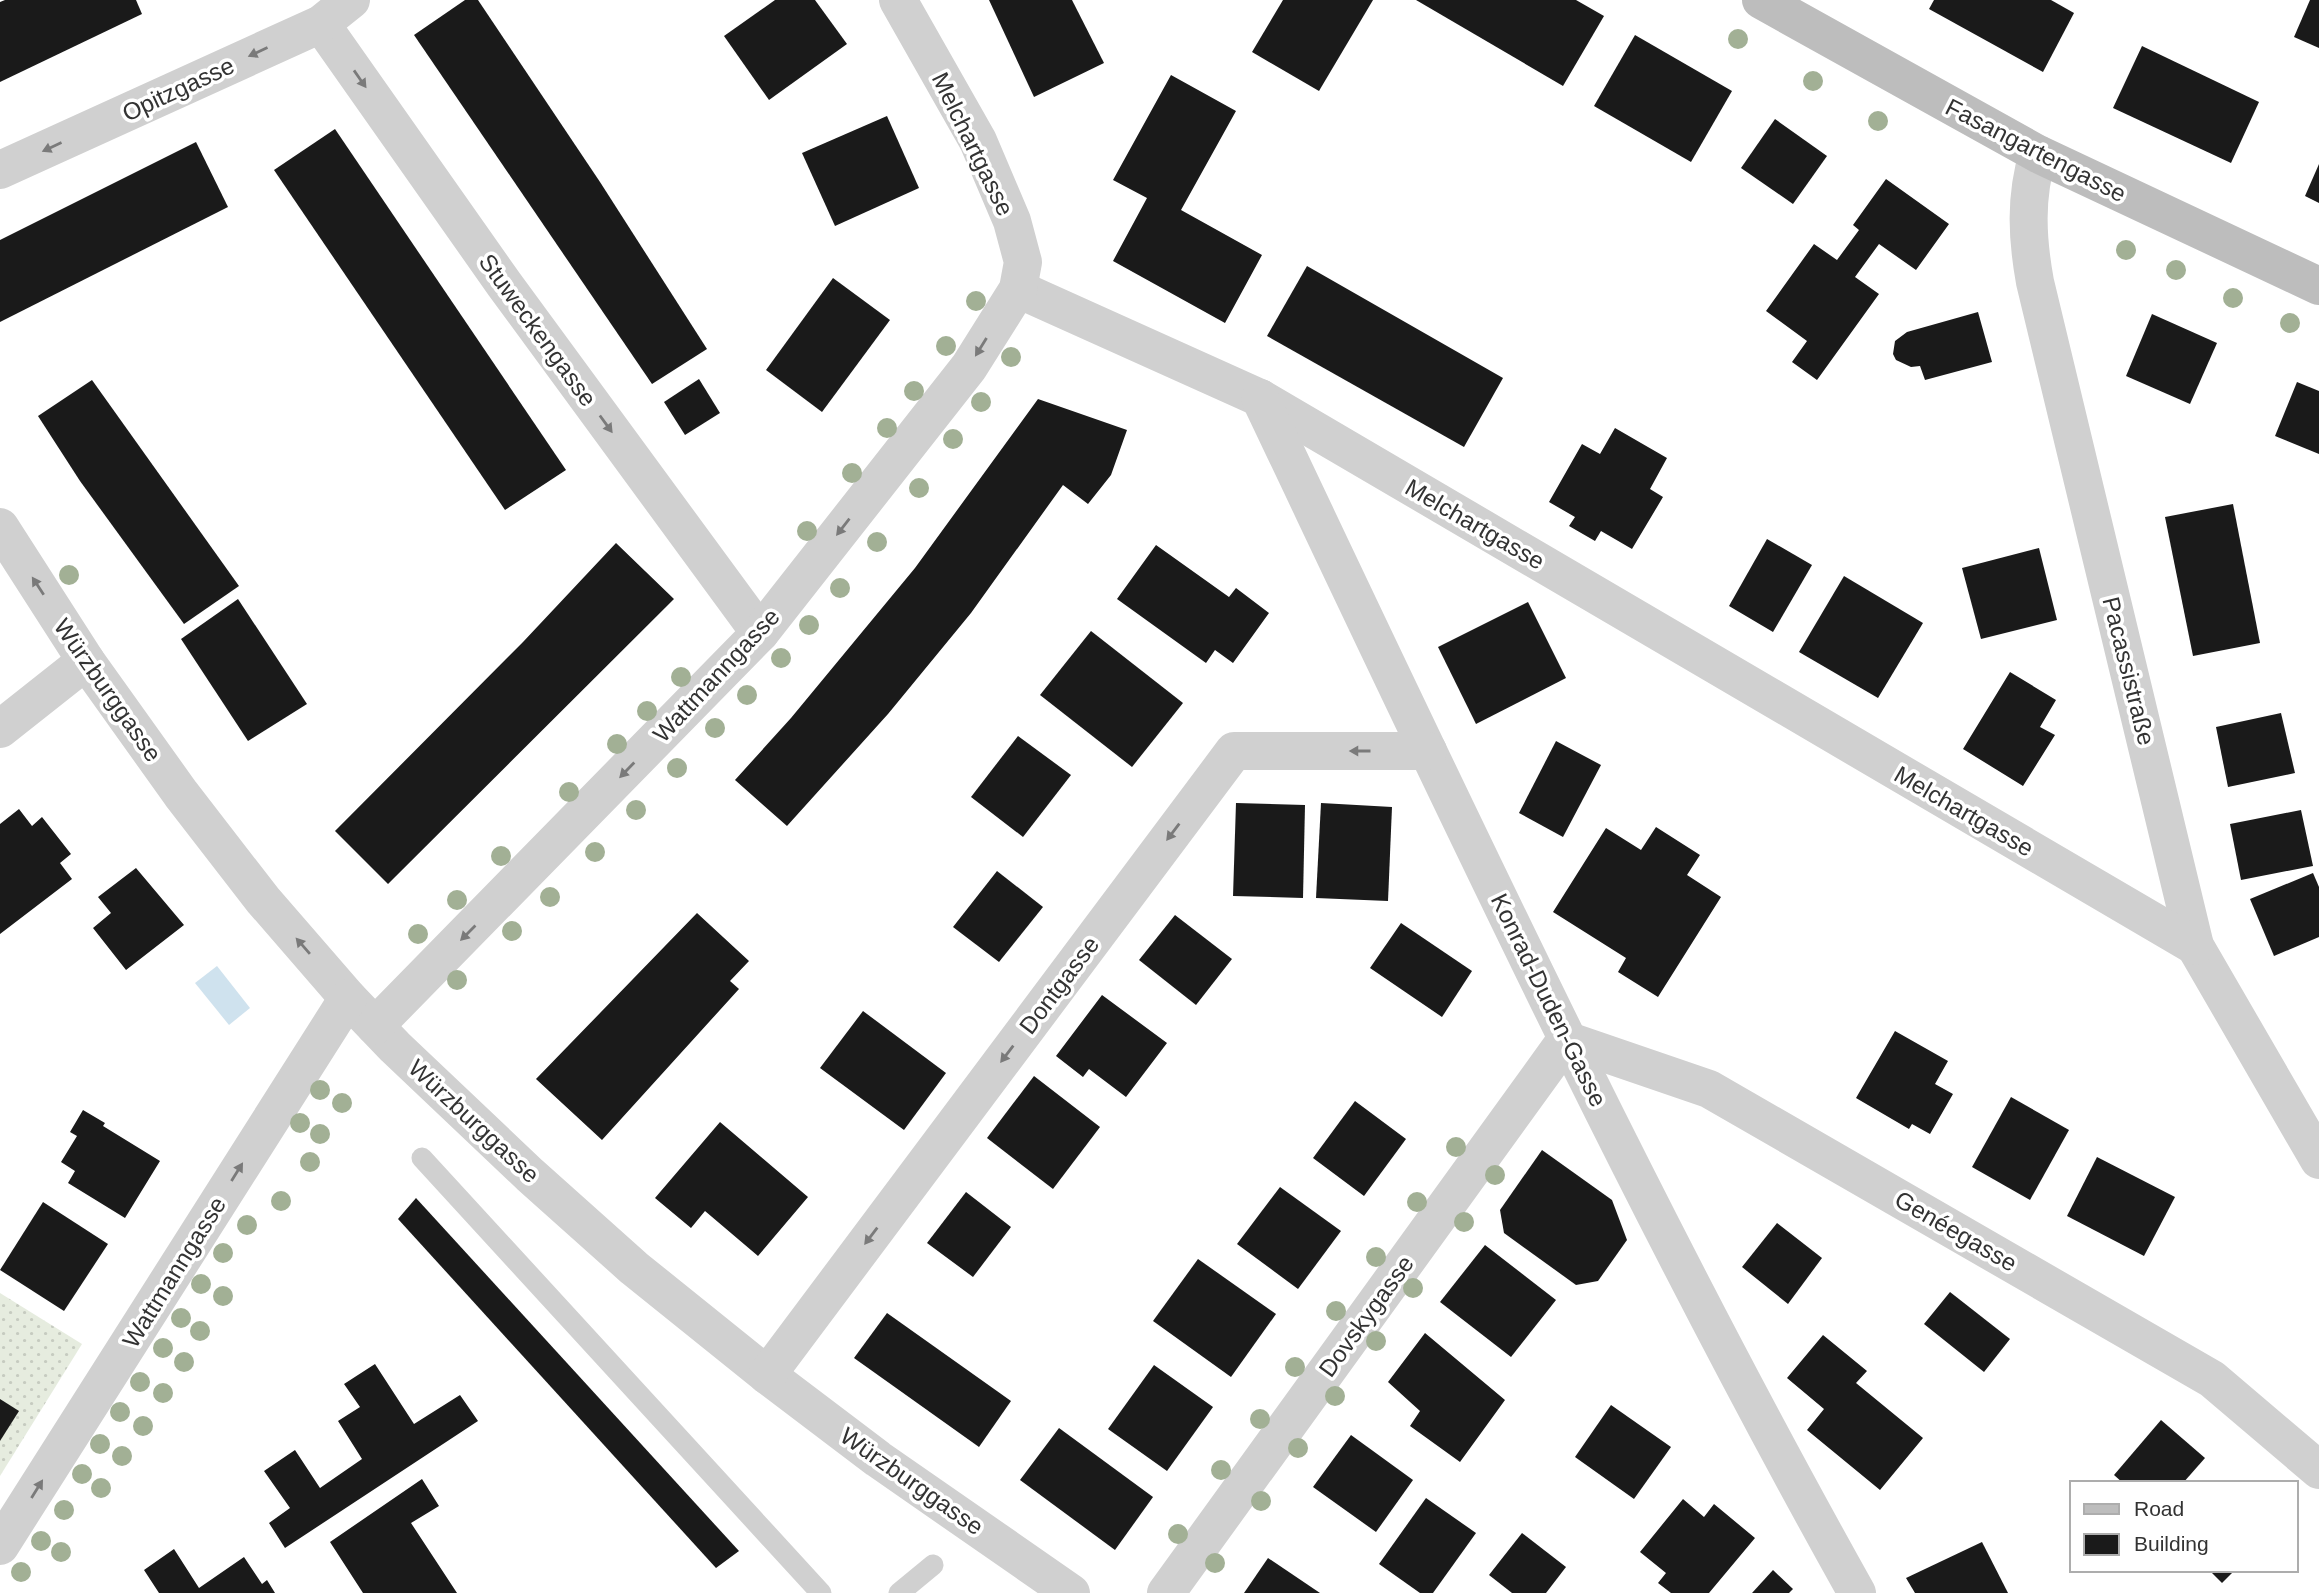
<svg xmlns="http://www.w3.org/2000/svg" width="2319" height="1593" font-family="Helvetica,sans-serif">
	<style>
		.grass { fill: url(#grass-dots) }
		.water { fill: #cfe2ee }
		.building { fill: #1a1a1a }
		.lines { fill: none; stroke-linecap: round; stroke-linejoin: round }
		.service { stroke: #d0d0d0; stroke-width: 21 }
		.minor { stroke: #d0d0d0; stroke-width: 38 }
		.secondary { stroke: #bdbdbd; stroke-width: 38 }
		.tree { fill: #a2b095 }
		.oneway { fill: #7a7a7a }
		.labels { text-anchor: middle; dominant-baseline: central; stroke-width: 7; stroke-linejoin: round; paint-order: stroke }
		.street-label { font-size: 24px; fill: #333; stroke: #fff }
	</style>
	<defs>
		<pattern id="grass-dots" width="8" height="8" patternUnits="userSpaceOnUse" patternTransform="scale(1.75)"><rect width="8" height="8" fill="#e6ecdf"/><path d="M2 2h.1M6 6h.1" fill="none" stroke="#c6cbc0" stroke-width="1.8" stroke-linecap="round"/></pattern>
	</defs>
	<rect width="100%" height="100%" fill="#fff"/>
	<path class="grass" d="M0 1293 82 1344 0 1476Z"/>
	<path class="water" d="M217 966 250 1008 229 1025 195 983Z"/>
	<g class="building">
		<path d="M5 0H136L142 14 0 82V2Z"/>
		<path d="M465 0H478L600 182 707 349 652 384 414 35Z"/>
		<path d="M775 0H815L847 44 769 100 724 36Z"/>
		<path d="M989 0H1072L1104 63 1034 97Z"/>
		<path d="M1283 0H1373L1319 91 1252 52Z"/>
		<path d="M1416 0H1576L1604 16 1563 86Z"/>
		<path d="M1934 0H2051L2074 13 2043 72 1929 9Z"/>
		<path d="M2310 0H2319V48L2294 37Z"/>
		<path d="M1635 35 1732 91 1691 162 1594 106Z"/>
		<path d="M2142 46 2259 102 2231 163 2113 108Z"/>
		<path d="M1171 75 1236 111 1181 210 1262 255 1225 323 1113 261 1147 198 1113 180Z"/>
		<path d="M887 116 919 188 835 226 802 153Z"/>
		<path d="M1775 119 1827 156 1793 204 1741 168Z"/>
		<path d="M335 129 566 470 505 510 274 170Z"/>
		<path d="M196 142 228 207 0 322V240Z"/>
		<path d="M2319 164V203L2305 196Z"/>
		<path d="M1886 179 1949 224 1916 270 1879 244 1855 277 1879 294 1817 380 1792 362 1807 341 1766 311 1814 244 1837 260 1859 230 1853 225Z"/>
		<path d="M1307 266 1503 378 1464 447 1267 336Z"/>
		<path d="M833 278 890 320 822 412 766 370Z"/>
		<path d="M1978 312 1992 362 1925 380 1920 366 1911 367 1896 360 1893 354 1895 341 1907 332Z"/>
		<path d="M2152 314 2217 343 2190 404 2126 376Z"/>
		<path d="M699 379 720 413 685 435 664 402Z"/>
		<path d="M92 380 239 586 184 624 80 481 38 416Z"/>
		<path d="M2297 382 2319 391V454L2275 436Z"/>
		<path d="M1038 399 1127 430 1111 475 1088 504 1063 485 971 613 888 714 787 826 735 780 791 718 915 568Z"/>
		<path d="M1615 428 1667 458 1650 489 1663 497 1632 549 1601 531 1595 541 1569 526 1575 517 1549 502 1582 444 1600 454Z"/>
		<path d="M2233 504 2260 643 2193 656 2165 517Z"/>
		<path d="M1767 539 1812 565 1773 632 1729 606Z"/>
		<path d="M616 543 674 599 388 884 335 831 523 642Z"/>
		<path d="M1156 545 1229 597 1236 588 1269 613 1233 663 1215 650 1206 663 1117 599Z"/>
		<path d="M2039 548 2057 620 1981 639 1962 568Z"/>
		<path d="M1844 576 1923 623 1878 698 1799 652Z"/>
		<path d="M238 599 307 704 248 741 181 639Z"/>
		<path d="M1528 602 1566 678 1476 724 1438 647Z"/>
		<path d="M1091 631 1183 703 1132 767 1040 695Z"/>
		<path d="M2010 672 2056 700 2040 727 2055 735 2023 786 1963 749Z"/>
		<path d="M2281 713 2295 773 2228 787 2216 727Z"/>
		<path d="M1018 736 1071 775 1023 837 971 797Z"/>
		<path d="M1556 741 1601 765 1563 837 1519 813Z"/>
		<path d="M1236 803 1305 805 1303 898 1233 896Z"/>
		<path d="M1321 803 1392 807 1388 901 1316 898Z"/>
		<path d="M19 809 32 826 42 817 71 854 60 863 72 879 0 934V824Z"/>
		<path d="M2301 810 2313 866 2241 880 2230 824Z"/>
		<path d="M1656 827 1700 855 1687 875 1721 897 1658 997 1618 972 1626 958 1553 912 1606 828 1641 850Z"/>
		<path d="M136 868 184 925 126 970 93 928 111 913 98 897Z"/>
		<path d="M997 871 1043 907 999 962 953 927Z"/>
		<path d="M2313 873 2319 887V937L2274 956 2250 899Z"/>
		<path d="M697 913 749 961 730 981 739 989 602 1140 536 1079Z"/>
		<path d="M1175 915 1232 959 1196 1005 1139 960Z"/>
		<path d="M1401 923 1472 971 1442 1017 1370 968Z"/>
		<path d="M1102 995 1167 1043 1126 1097 1089 1069 1083 1077 1056 1056Z"/>
		<path d="M863 1011 946 1073 904 1130 820 1068Z"/>
		<path d="M1895 1031 1948 1061 1935 1084 1953 1094 1930 1134 1912 1124 1909 1129 1856 1098Z"/>
		<path d="M1034 1076 1100 1127 1053 1189 987 1138Z"/>
		<path d="M2011 1097 2069 1130 2030 1200 1972 1167Z"/>
		<path d="M1355 1101 1406 1139 1364 1196 1313 1158Z"/>
		<path d="M83 1110 105 1123 103 1126 160 1161 125 1218 68 1183 75 1171 61 1162 77 1136 70 1132Z"/>
		<path d="M720 1122 808 1197 758 1256 705 1211 691 1228 655 1198Z"/>
		<path d="M1542 1150 1612 1200 1627 1240 1598 1281 1576 1285 1504 1233 1500 1210Z"/>
		<path d="M2097 1157 2175 1197 2144 1256 2067 1216Z"/>
		<path d="M1280 1187 1341 1231 1298 1289 1237 1244Z"/>
		<path d="M966 1192 1011 1227 973 1277 927 1243Z"/>
		<path d="M416 1198 739 1551 716 1568 398 1219Z"/>
		<path d="M43 1202 108 1244 64 1311 0 1270Z"/>
		<path d="M1777 1223 1822 1258 1788 1304 1742 1267Z"/>
		<path d="M1485 1245 1556 1300 1511 1357 1440 1302Z"/>
		<path d="M1198 1259 1276 1314 1231 1377 1153 1321Z"/>
		<path d="M1950 1292 2010 1339 1984 1372 1924 1324Z"/>
		<path d="M887 1313 1011 1401 979 1447 854 1358Z"/>
		<path d="M1425 1333 1505 1400 1460 1462 1410 1426 1420 1411 1388 1382Z"/>
		<path d="M1823 1335 1867 1371 1856 1383 1923 1438 1880 1490 1807 1430 1824 1409 1787 1378Z"/>
		<path d="M375 1364 414 1424 460 1395 478 1421 285 1548 269 1523 290 1508 264 1471 295 1450 320 1488 362 1459 338 1421 360 1407 344 1384Z"/>
		<path d="M1154 1365 1213 1407 1167 1471 1108 1429Z"/>
		<path d="M0 1399 19 1411 0 1441Z"/>
		<path d="M1611 1405 1671 1447 1634 1499 1575 1457Z"/>
		<path d="M2161 1420 2205 1458 2183 1483H2123L2114 1475Z"/>
		<path d="M1059 1428 1153 1497 1115 1550 1020 1480Z"/>
		<path d="M1351 1435 1413 1480 1376 1532 1313 1487Z"/>
		<path d="M422 1479 439 1506 411 1523 457 1593H363L330 1542Z"/>
		<path d="M1426 1498 1476 1533 1433 1593H1420L1379 1564Z"/>
		<path d="M1683 1499 1704 1517 1714 1504 1755 1538 1709 1593H1671L1658 1583 1666 1573 1640 1552Z"/>
		<path d="M1522 1533 1566 1567 1546 1593H1512L1489 1575Z"/>
		<path d="M1982 1542 2008 1593H1915L1906 1578Z"/>
		<path d="M174 1549 199 1588 244 1557 262 1584 267 1580 275 1593H159L144 1570Z"/>
		<path d="M1268 1558 1320 1593H1244Z"/>
		<path d="M1773 1570 1793 1589 1789 1593H1752Z"/>
		<path d="M2209 1570H2235L2222 1583Z"/>
	</g>
	<g class="lines">
		<g class="service">
			<path d="M422 1158 821 1593"/>
			<path d="M899 1593 933 1565"/>
		</g>
		<g class="minor">
			<path d="M321 24 504 284 760 633"/>
			<path d="M2038 154C2025 197 2027 238 2035 282L2195 946 2319 1160"/>
			<path d="M0 170 321 24 351 0"/>
			<path d="M1018 289 1260 398 2195 946"/>
			<path d="M1260 398C1451 800 1639 1204 1857 1593"/>
			<path d="M0 527 86 661 181 794 263 900 348 998 395 1047 530 1175 634 1268 767 1375 878 1459 1071 1593"/>
			<path d="M0 729 86 661"/>
			<path d="M375 1026 760 633 969 367 1018 289 1023 262 1012 221 978 141 898 0"/>
			<path d="M767 1375 1234 751H1428"/>
			<path d="M0 1546 348 998"/>
			<path d="M1166 1593 1566 1040 1709 1089 2212 1379 2319 1470"/>
		</g>
		<path class="secondary" d="M1761 0 2038 154 2319 286"/>
	</g>
	<g class="tree">
		<circle cx="1738" cy="39" r="10"/>
		<circle cx="1813" cy="81" r="10"/>
		<circle cx="1878" cy="121" r="10"/>
		<circle cx="2126" cy="250" r="10"/>
		<circle cx="2176" cy="270" r="10"/>
		<circle cx="2233" cy="298" r="10"/>
		<circle cx="976" cy="301" r="10"/>
		<circle cx="2290" cy="323" r="10"/>
		<circle cx="946" cy="346" r="10"/>
		<circle cx="1011" cy="357" r="10"/>
		<circle cx="914" cy="391" r="10"/>
		<circle cx="981" cy="402" r="10"/>
		<circle cx="887" cy="428" r="10"/>
		<circle cx="953" cy="439" r="10"/>
		<circle cx="852" cy="473" r="10"/>
		<circle cx="919" cy="488" r="10"/>
		<circle cx="807" cy="531" r="10"/>
		<circle cx="877" cy="542" r="10"/>
		<circle cx="69" cy="575" r="10"/>
		<circle cx="840" cy="588" r="10"/>
		<circle cx="809" cy="625" r="10"/>
		<circle cx="781" cy="658" r="10"/>
		<circle cx="681" cy="677" r="10"/>
		<circle cx="747" cy="695" r="10"/>
		<circle cx="647" cy="711" r="10"/>
		<circle cx="715" cy="728" r="10"/>
		<circle cx="617" cy="744" r="10"/>
		<circle cx="677" cy="768" r="10"/>
		<circle cx="569" cy="792" r="10"/>
		<circle cx="636" cy="810" r="10"/>
		<circle cx="595" cy="852" r="10"/>
		<circle cx="501" cy="856" r="10"/>
		<circle cx="550" cy="897" r="10"/>
		<circle cx="457" cy="900" r="10"/>
		<circle cx="512" cy="931" r="10"/>
		<circle cx="418" cy="934" r="10"/>
		<circle cx="457" cy="980" r="10"/>
		<circle cx="320" cy="1090" r="10"/>
		<circle cx="342" cy="1103" r="10"/>
		<circle cx="300" cy="1123" r="10"/>
		<circle cx="320" cy="1134" r="10"/>
		<circle cx="1456" cy="1147" r="10"/>
		<circle cx="310" cy="1162" r="10"/>
		<circle cx="1495" cy="1175" r="10"/>
		<circle cx="281" cy="1201" r="10"/>
		<circle cx="1417" cy="1202" r="10"/>
		<circle cx="1464" cy="1222" r="10"/>
		<circle cx="247" cy="1225" r="10"/>
		<circle cx="223" cy="1253" r="10"/>
		<circle cx="1376" cy="1257" r="10"/>
		<circle cx="201" cy="1284" r="10"/>
		<circle cx="1413" cy="1288" r="10"/>
		<circle cx="223" cy="1296" r="10"/>
		<circle cx="1336" cy="1311" r="10"/>
		<circle cx="181" cy="1318" r="10"/>
		<circle cx="200" cy="1331" r="10"/>
		<circle cx="1376" cy="1341" r="10"/>
		<circle cx="163" cy="1348" r="10"/>
		<circle cx="184" cy="1362" r="10"/>
		<circle cx="1295" cy="1367" r="10"/>
		<circle cx="140" cy="1382" r="10"/>
		<circle cx="163" cy="1393" r="10"/>
		<circle cx="1335" cy="1396" r="10"/>
		<circle cx="120" cy="1412" r="10"/>
		<circle cx="1260" cy="1419" r="10"/>
		<circle cx="143" cy="1426" r="10"/>
		<circle cx="100" cy="1444" r="10"/>
		<circle cx="1298" cy="1448" r="10"/>
		<circle cx="122" cy="1456" r="10"/>
		<circle cx="1221" cy="1470" r="10"/>
		<circle cx="82" cy="1474" r="10"/>
		<circle cx="101" cy="1488" r="10"/>
		<circle cx="1261" cy="1501" r="10"/>
		<circle cx="64" cy="1510" r="10"/>
		<circle cx="1178" cy="1534" r="10"/>
		<circle cx="41" cy="1541" r="10"/>
		<circle cx="61" cy="1552" r="10"/>
		<circle cx="1215" cy="1563" r="10"/>
		<circle cx="21" cy="1572" r="10"/>
	</g>
	<defs><path id="oneway-solid" d="M-6-.8H1V-3.2L6.5 0L1 3.2V.8H-6Z" transform="scale(1.75)"/></defs>
	<g class="oneway">
		<use href="#oneway-solid" transform="translate(258 52) rotate(155)"/>
		<use href="#oneway-solid" transform="translate(360 79) rotate(55)"/>
		<use href="#oneway-solid" transform="translate(52 147) rotate(155)"/>
		<use href="#oneway-solid" transform="translate(981 347) rotate(122)"/>
		<use href="#oneway-solid" transform="translate(606 424) rotate(54)"/>
		<use href="#oneway-solid" transform="translate(843 527) rotate(128)"/>
		<use href="#oneway-solid" transform="translate(38 586) rotate(-123)"/>
		<use href="#oneway-solid" transform="translate(1360 751) rotate(-180)"/>
		<use href="#oneway-solid" transform="translate(627 770) rotate(134)"/>
		<use href="#oneway-solid" transform="translate(1173 832) rotate(127)"/>
		<use href="#oneway-solid" transform="translate(468 933) rotate(135)"/>
		<use href="#oneway-solid" transform="translate(303 946) rotate(-131)"/>
		<use href="#oneway-solid" transform="translate(1007 1054) rotate(127)"/>
		<use href="#oneway-solid" transform="translate(237 1172) rotate(-58)"/>
		<use href="#oneway-solid" transform="translate(871 1236) rotate(127)"/>
		<use href="#oneway-solid" transform="translate(37 1489) rotate(-58)"/>
	</g>
	<g class="labels">
		<g class="street-label">
			<text transform="translate(178 89) rotate(-25)">Opitzgasse</text>
			<text transform="translate(973 144) rotate(64)">Melchartgasse</text>
			<text transform="translate(2036 150) rotate(27)">Fasangartengasse</text>
			<text transform="translate(538 330) rotate(54)">Stuweckengasse</text>
			<text transform="translate(1475 524) rotate(30)">Melchartgasse</text>
			<text transform="translate(2129 671) rotate(76)">Pacassistraße</text>
			<text transform="translate(716 675) rotate(-47)">Wattmanngasse</text>
			<text transform="translate(108 690) rotate(55)">Würzburggasse</text>
			<text transform="translate(1964 811) rotate(30)">Melchartgasse</text>
			<text transform="translate(1059 985) rotate(-53)">Dontgasse</text>
			<text transform="translate(1549 1000) rotate(64)">Konrad-Duden-Gasse</text>
			<text transform="translate(474 1121) rotate(43)">Würzburggasse</text>
			<text transform="translate(1956 1231) rotate(30)">Genéegasse</text>
			<text transform="translate(174 1272) rotate(-58)">Wattmanngasse</text>
			<text transform="translate(1366 1316) rotate(-54)">Dovskygasse</text>
			<text transform="translate(912 1481) rotate(35)">Würzburggasse</text>
		</g>
	</g>
	<rect x="2070" y="1481" width="228" height="91" fill="#ffffff" stroke="#adadad" stroke-width="2"/>
	<rect x="2084" y="1504" width="35" height="10" fill="#bdbdbd" stroke="#adadad" stroke-width="2"/>
	<text x="2134" y="1516" font-size="21" fill="#333333">Road</text>
	<rect x="2084" y="1534" width="35" height="21" fill="#1a1a1a" stroke="#adadad" stroke-width="2"/>
	<text x="2134" y="1551" font-size="21" fill="#333333">Building</text>
</svg>
